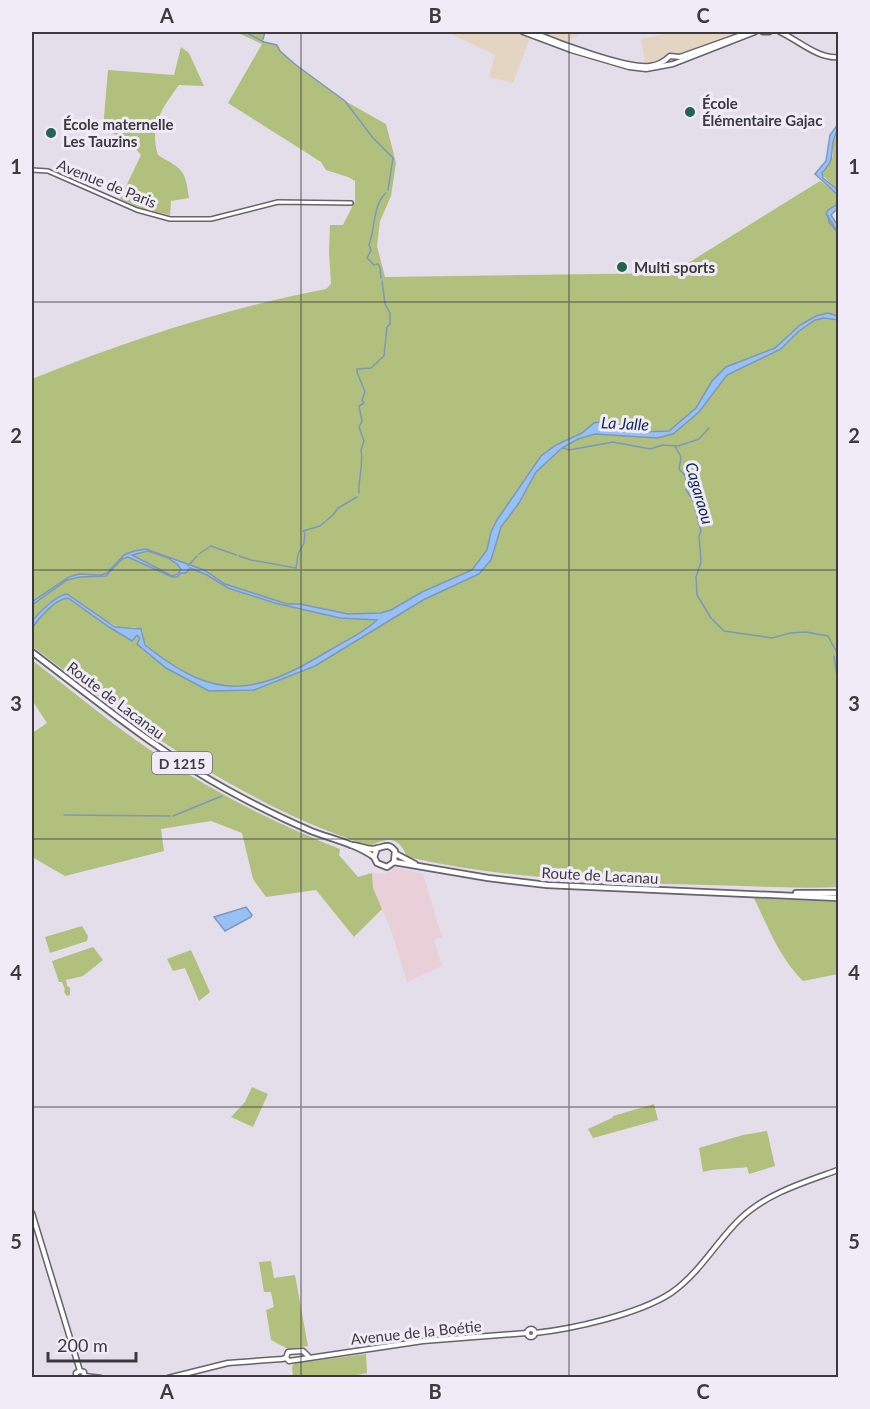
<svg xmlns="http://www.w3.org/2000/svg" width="870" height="1409" font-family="Lato,sans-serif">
<rect width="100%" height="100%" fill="#e3deea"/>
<g fill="#e4d5c2">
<polygon points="447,32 583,32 566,43 538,38 531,35 513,83 489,77 495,55"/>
<polygon points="664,32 750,32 687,57 655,67 646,68 641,39 664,34"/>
</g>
<polygon fill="#e8cfd8" points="394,867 423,874 442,937 434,940 442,966 407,982 391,930 373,888 372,873 383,874 391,871"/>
<g fill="#b1c07c" fill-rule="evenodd">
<path d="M 236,32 L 265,32 L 263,41 L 277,45 L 280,51 L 296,65 L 345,101 L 386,124 L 396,163 L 391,196 L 380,221 L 377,246 L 385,277 L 672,273 L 820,181 L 837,193 L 837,203 L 828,210 L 826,214 L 838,232 L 838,887 C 795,889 750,886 706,885 C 606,883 505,879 407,857 C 399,836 388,837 370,846 C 241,805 138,727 32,646 L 32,379 C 129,340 223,309 326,289 L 331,284 L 329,252 L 330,225 L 343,225 L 355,201 L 355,181 L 348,177 L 326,170 L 321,162 L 228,103 L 262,44 ZM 104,619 L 119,628 L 134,627 L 143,631 C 140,642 149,648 157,654 L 150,656 L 137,644 L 140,638 L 136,635 L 132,640 L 102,621 Z"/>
<path d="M 181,47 L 189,53 L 204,86 L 179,85 C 162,108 149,126 158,155 C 183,170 185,169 189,198 L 171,201 L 170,215 L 143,209 L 120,199 L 141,155 L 128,140 L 103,129 L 108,70 L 174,75 Z"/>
<polygon points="838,130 838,190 822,175 833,156 833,142"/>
<path d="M 32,660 C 80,697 128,738 180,769 C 231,801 284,827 340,849 L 339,855 L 358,877 L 372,873 L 373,888 L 382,909 L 354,937 L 316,890 L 266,897 L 253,879 L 242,833 L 211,821 L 161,829 L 164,851 L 65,876 L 32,857 L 32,733 L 47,723 L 32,700 Z"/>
<path d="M 754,898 L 838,902 L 838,974 L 803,981 C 780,959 768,927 754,898 Z"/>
<polygon points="82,926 88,936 87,941 50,953 45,937"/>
<polygon points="93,947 103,960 83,976 66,980 67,986 70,988 70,995 67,996 64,992 65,989 62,982 59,982 52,961"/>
<polygon points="191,950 210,992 199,1001 185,968 173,971 167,959"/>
<polygon points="252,1087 268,1094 253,1127 231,1117 245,1102"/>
<polygon points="654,1104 658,1120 593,1138 588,1129 612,1118 613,1116"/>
<path d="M 767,1131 L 775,1166 L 749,1174 L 747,1167 C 732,1169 717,1168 703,1172 L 699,1148 L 743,1135 Z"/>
<polygon points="271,1261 274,1278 295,1275 308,1346 288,1349 271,1340 266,1310 274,1307 271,1292 264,1292 259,1262"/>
<polygon points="366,1354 367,1373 348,1377 293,1377 292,1366 295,1363"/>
</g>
<g fill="#97c1f5" stroke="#7c98be" stroke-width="1.5" fill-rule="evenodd">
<path d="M 838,124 C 839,131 834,135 833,142 C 830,160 835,158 822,173 L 823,178 L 838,190 L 838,208 L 831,215 L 838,226 L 838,232 L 826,214 L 828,210 L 836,205 L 838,195 L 815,174 L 826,161 L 830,135 Z"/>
<path d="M 828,313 L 838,316 L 838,320 L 824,318 L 815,320 L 799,331 L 781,349 L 727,375 L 699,412 L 673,434 L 657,438 L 595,434 L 578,439 L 562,448 L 536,472 L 519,503 L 501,527 L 491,560 L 479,574 L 423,600 L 315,666 L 254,690 L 209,691 L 166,668 L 137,644 L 140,638 L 137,635 L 132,641 L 109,627 L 68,598 C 55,599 39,618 32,628 L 32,621 C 39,612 57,595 67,594 L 115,627 L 141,629 L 145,645 L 149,648 C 218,703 258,694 330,650 C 345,641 365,632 377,620 L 340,618 L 275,603 L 228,588 L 207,575 L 190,568 L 186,573 L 181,573 L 177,577 L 172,577 L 128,557 L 122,559 L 106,576 L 80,577 L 67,580 L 32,605 L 32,602 L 69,577 L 79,574 L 101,575 L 107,573 L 124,555 L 134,551 L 146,549 L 204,570 L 225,584 L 287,604 L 300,604 L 348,614 L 381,613 L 391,610 L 422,592 L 472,570 L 487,550 L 491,532 L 497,520 L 541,456 L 556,445 L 582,433 L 594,423 L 606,421 L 642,432 L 669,431 L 696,408 L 712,381 L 726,367 L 775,348 L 800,325 L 816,316 ZM 148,551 L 168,558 L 177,564 L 181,569 L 178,574 L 172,576 L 132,555 Z"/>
<polygon points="246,907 252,915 251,917 225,931 214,917"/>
</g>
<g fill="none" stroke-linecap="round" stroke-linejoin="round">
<g stroke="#7c98be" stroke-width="1.5">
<polyline points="245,32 264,42 277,45 280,51 296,65 345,101 373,138 393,158 388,190"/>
<polyline points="263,39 265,32"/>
<polyline points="828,215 829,222 838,233"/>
<path d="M 381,278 L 380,268 L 378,264 L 374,265 L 367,258 L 371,250 L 369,245 C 375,229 373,204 386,193"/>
<path d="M 675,446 L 681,457 L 679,469 C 686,476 689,481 686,490 L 693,500 L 701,531 L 699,536 L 701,562 L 696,577 L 697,595 L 711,618 L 724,631 L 772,638 L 790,633 L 806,632 L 828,636 L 836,651 L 838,651"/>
<polyline points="563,448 569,450 613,442 650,449 663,445 678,446 699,439 709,428"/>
<path d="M 359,493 C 358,480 364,462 361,450 L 364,441 L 359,427 L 362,421 L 359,406 L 364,403 L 362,400 L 365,392 L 357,372 L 357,369 L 371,368 L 384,356 L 387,327 L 390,324 L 390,313 L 385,304 L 382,281"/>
<polyline points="199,554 211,546 236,555"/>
<polyline points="239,556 251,560 296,568 298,554 304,543 305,533 303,531 320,526 333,515 338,508 357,497"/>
<polyline points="188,566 197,556"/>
<polyline points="834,656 838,682"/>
<polyline points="64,815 170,816"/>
<polyline points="173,816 222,796"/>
</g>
<g stroke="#67626d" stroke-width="6">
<polyline id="tertiary" points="32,170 48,171 137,210 170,219 211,219 278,202 351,203"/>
</g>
<g stroke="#67626d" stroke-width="7">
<g id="secondary">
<polyline points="523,32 571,50 629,67 646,69 673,64 755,32"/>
<path d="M 532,32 C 556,42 626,69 650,66 C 658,65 665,61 670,56 L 680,57 L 750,32"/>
<polyline points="763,32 769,32"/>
<path d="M 780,32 C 798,40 818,59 838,57"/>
<polyline points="32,1213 80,1371"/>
<circle cx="531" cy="1333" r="4"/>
<path d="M 535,1333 C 573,1329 639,1314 671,1293 C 699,1274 716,1242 740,1219 C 767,1193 805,1182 838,1170"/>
<polyline points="286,1358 289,1361 423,1341 527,1333"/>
<polyline points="85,1376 101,1378"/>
<polyline points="76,1378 76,1373 80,1371 84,1372 84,1378"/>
<polyline points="168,1378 228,1363 282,1359 286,1358 288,1352 303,1351 308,1356"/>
</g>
</g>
<g stroke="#67626d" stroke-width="8">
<g id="primary">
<path d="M 32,652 C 98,702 163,756 237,795 C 261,808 286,820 311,831 C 332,839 356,844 374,857"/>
<path d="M 351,845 C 358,845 365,849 372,849 C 383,849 387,841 395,851 L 394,862 L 387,867 L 377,863 L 374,857 L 377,848"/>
<polyline points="396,854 415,864"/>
<polyline points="394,862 488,878 547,885 838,898"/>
<polyline points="796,893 838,893"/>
</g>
</g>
<use href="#tertiary" stroke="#fff" stroke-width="3"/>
<use href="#secondary" stroke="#fff" stroke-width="4"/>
<use href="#primary" stroke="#fff" stroke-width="4.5"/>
</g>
<path fill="none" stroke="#3c3a3f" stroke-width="1.5" stroke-opacity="0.55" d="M 301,32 L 301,1378M 569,32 L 569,1378M 32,302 L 838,302M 32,570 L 838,570M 32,839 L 838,839M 32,1107 L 838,1107"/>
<g fill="#236351" stroke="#f1ebf8" stroke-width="2">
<circle cx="690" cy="112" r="6"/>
<circle cx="51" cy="133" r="6"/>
<circle cx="622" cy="267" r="6"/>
</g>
<g text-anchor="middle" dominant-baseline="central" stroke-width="6" stroke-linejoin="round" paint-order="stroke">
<rect fill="#f1ebf8" stroke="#726f76" stroke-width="1.5" x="152" y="752" width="60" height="22" rx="4.5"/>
<g font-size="14" font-weight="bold" fill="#3c3a3f">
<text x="182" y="763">D 1215</text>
</g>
<g font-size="15" font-weight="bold" fill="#3c3a3f" stroke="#f1ebf8" text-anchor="start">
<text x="702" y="103">École<tspan x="702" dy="17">Élémentaire Gajac</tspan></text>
<text x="63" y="124">École maternelle<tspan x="63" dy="17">Les Tauzins</tspan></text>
<text x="634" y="267">Multi sports</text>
</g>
<g font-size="15" fill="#3c3a3f" stroke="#f1ebf8">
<text transform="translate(107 183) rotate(22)">Avenue de Paris</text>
<text transform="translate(116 700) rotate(37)">Route de Lacanau</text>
<text transform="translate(600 875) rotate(3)">Route de Lacanau</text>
<text transform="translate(416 1332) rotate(-6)">Avenue de la Boétie</text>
</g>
<g font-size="16" font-style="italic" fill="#072b54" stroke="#f1ebf8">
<text transform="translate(625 423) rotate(3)">La Jalle</text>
<text transform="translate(700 493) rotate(74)">Cagaraou</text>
</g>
</g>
<rect width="870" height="1409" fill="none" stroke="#f1ebf8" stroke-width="66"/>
<path d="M48 1352v9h88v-9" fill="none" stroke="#3c3a3f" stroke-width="3"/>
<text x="57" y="1352" font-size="18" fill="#3c3a3f" stroke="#f1ebf8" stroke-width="4.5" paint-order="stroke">200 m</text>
<rect x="33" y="33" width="804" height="1343" fill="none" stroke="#3c3a3f" stroke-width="2"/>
<g font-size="20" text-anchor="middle" font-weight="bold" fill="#3c3a3f">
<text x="167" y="23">A</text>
<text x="435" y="23">B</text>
<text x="703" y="23">C</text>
<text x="16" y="174">1</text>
<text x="854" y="174">1</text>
<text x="16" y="443">2</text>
<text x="854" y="443">2</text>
<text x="16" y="711">3</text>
<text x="854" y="711">3</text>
<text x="16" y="980">4</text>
<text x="854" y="980">4</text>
<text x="16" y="1249">5</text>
<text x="854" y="1249">5</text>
<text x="167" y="1399">A</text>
<text x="435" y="1399">B</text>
<text x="703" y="1399">C</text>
</g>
</svg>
